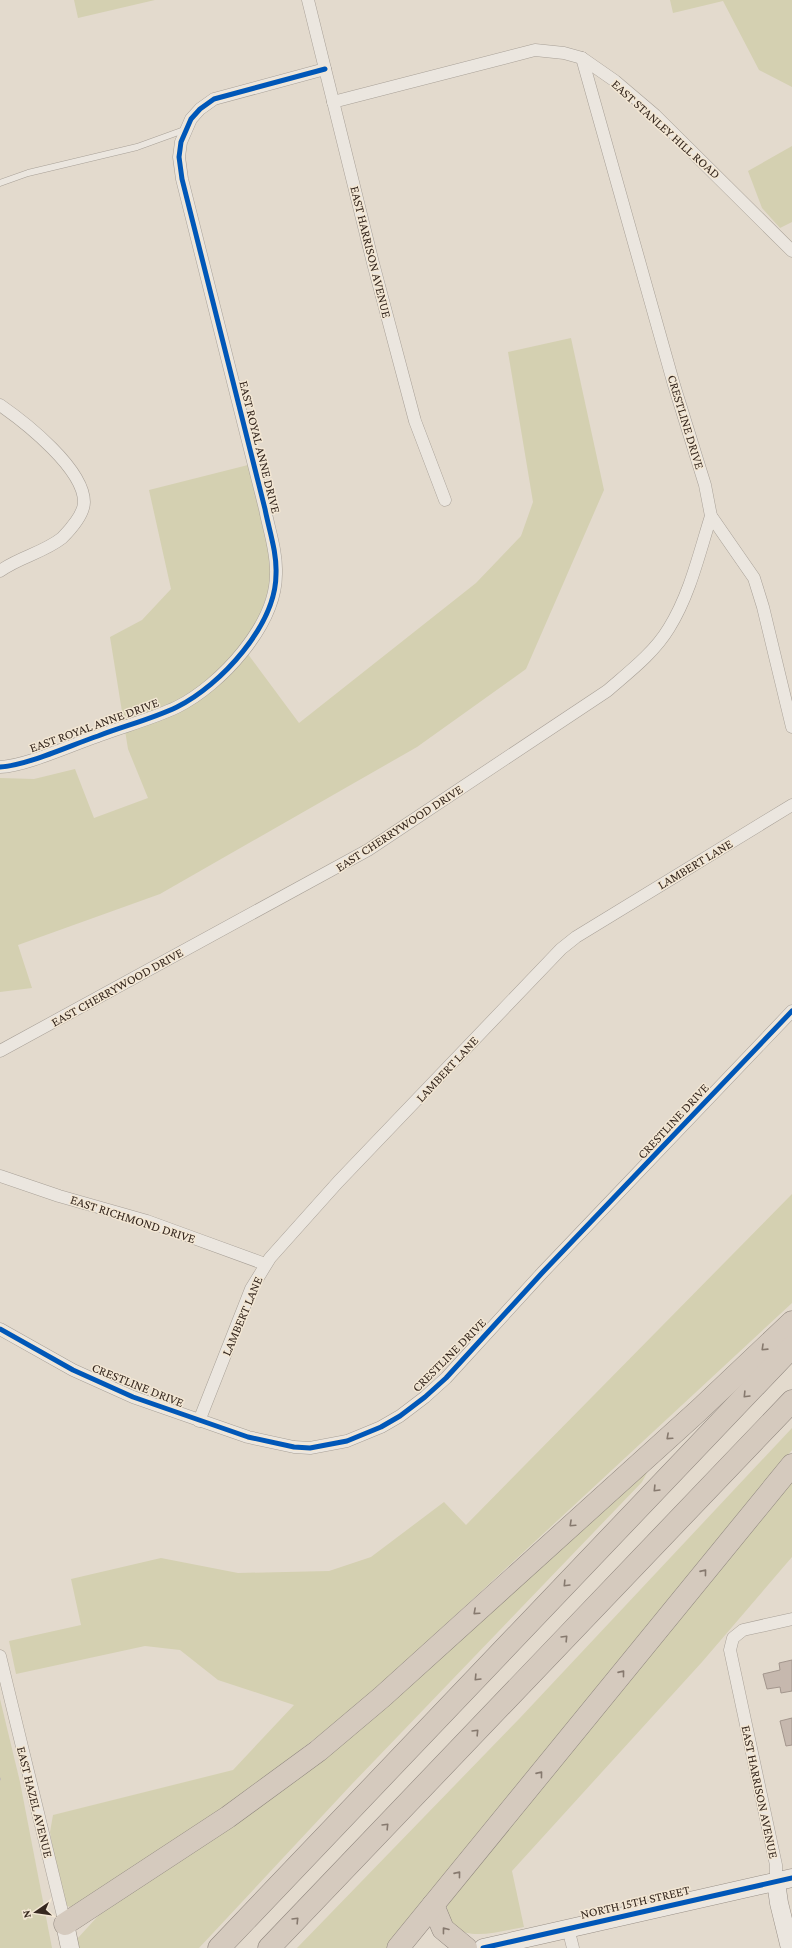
<svg xmlns="http://www.w3.org/2000/svg" width="792" height="1948" font-family="'Crimson Pro',serif">
<rect width="100%" height="100%" fill="#e3dacd"/>
<g fill="#d4d0b1">
<polygon points="74,0 155,0 78,18"/>
<polygon points="670,0 792,0 792,87 759,70 723,1 673,13"/>
<polygon points="792,146 792,222 780,228 762,208 748,171"/>
<polygon points="571,338 604,490 526,669 417,747 160,894 18,945 32,988 0,992 0,778 34,779 75,769 94,818 148,798 128,749 110,637 142,620 171,589 149,490 248,465 272,557 271,582 256,628 242,646 299,723 476,583 521,536 533,502 508,352"/>
<polygon points="792,1194 792,1303 363,1701 245,1793 77,1909 67,1906 61,1897 50,1832 53,1815 233,1770 294,1705 218,1680 180,1650 145,1646 16,1674 9,1641 81,1625 71,1579 161,1558 238,1573 329,1571 371,1557 444,1502 466,1525"/>
<polygon points="792,1428 792,1450 724,1533 622,1661 477,1834 389,1948 297,1948 519,1719"/>
<polygon points="650,1467 642,1482 352,1784 199,1948 77,1948 77,1939 98,1916 321,1761"/>
<path d="M 792,1477 L 792,1557 L 702,1662 L 512,1871 L 524,1927 C 496,1932 447,1948 447,1905 Z"/>
<polygon points="0,1699 20,1782 52,1948 0,1948"/>
</g>
<g fill="#c6b8ae" stroke="#a3968d">
<polygon points="792,1660 792,1691 781,1693 780,1687 767,1689 763,1674 780,1670 779,1663"/>
<polygon points="792,1718 792,1745 786,1746 780,1721"/>
</g>
<g fill="none" stroke-linecap="round" stroke-linejoin="round">
<g stroke="#a8a097" stroke-width="7">
<polyline id="lane" points="0,183 28,173 137,147 184,130"/>
</g>
<g stroke="#a8a097" stroke-width="13">
<g id="street">
<polyline points="308,0 373,263 415,421 445,500"/>
<polyline points="582,58 674,385 705,485 711,516 754,578 763,607 792,727"/>
<polyline points="333,102 535,50 564,53 582,58 615,81 655,115 792,251"/>
<path d="M 0,405 C 26,423 84,469 84,502 C 84,514 70,530 62,538 C 43,553 19,557 0,571"/>
<path d="M 0,767 C 26,766 71,745 98,736 C 124,726 152,719 177,707 C 221,685 276,625 276,574 C 277,552 269,530 265,509 L 182,179 L 179,157 L 181,142 L 191,119 L 200,109 L 214,99 L 325,69"/>
<path d="M 0,1051 L 368,850 L 607,691 C 629,672 654,653 669,628 C 690,594 699,554 711,516"/>
<polyline points="0,1176 59,1196 147,1221 265,1264"/>
<polyline points="0,1329 73,1370 133,1397 248,1437 294,1447 310,1448 347,1441 381,1427 400,1416 425,1397 446,1378 542,1273 792,1011"/>
<polyline points="199,1421 251,1289 270,1258 338,1182 561,949 576,937 792,805"/>
<polyline points="0,1656 65,1924"/>
<polyline points="776,1882 776,1865 730,1650 733,1638 743,1630 792,1619"/>
<polyline points="568,1928 573,1948"/>
</g>
</g>
<g stroke="#988f86" stroke-width="19">
<g id="secondary">
<polyline points="776,1882 779,1903 790,1948"/>
<polyline points="65,1924 70,1948"/>
<polyline points="483,1948 792,1878"/>
</g>
</g>
<g stroke="#8e857d" stroke-width="23">
<g id="highway">
<polyline points="433,1905 443,1929 466,1948"/>
<polyline points="65,1924 228,1817 318,1751 382,1697 698,1411 792,1322"/>
<polyline points="219,1948 792,1347"/>
<polyline points="269,1948 792,1401"/>
<polyline points="398,1948 792,1465"/>
</g>
</g>
<polyline stroke="#c4bdb6" stroke-width="2.5" stroke-dasharray="3 2" stroke-linecap="butt" points="0,1779 1,1779"/>
<use href="#lane" stroke="#ebe6df" stroke-width="6"/>
<use href="#street" stroke="#ebe6df" stroke-width="12"/>
<use href="#secondary" stroke="#ebe6df" stroke-width="18"/>
<use href="#highway" stroke="#d5cabe" stroke-width="22"/>
<g stroke="#f3e7d4" stroke-width="8">
<g id="cycleway">
<path d="M 0,767 C 26,766 71,745 98,736 C 124,726 152,719 177,707 C 221,685 276,625 276,574 C 277,552 269,530 265,509 L 182,179 L 179,157 L 181,142 L 191,119 L 200,109 L 214,99 L 325,69"/>
<polyline points="0,1329 73,1370 133,1397 248,1437 294,1447 310,1448 347,1441 381,1427 400,1416 425,1397 446,1378 542,1273 792,1011"/>
<polyline points="483,1948 792,1878"/>
</g>
</g>
<use href="#cycleway" stroke="#0057b8" stroke-width="5"/>
</g>
<defs><path id="oneway-chevron" d="M-2-3.5L2.5 0L-2 3.5" fill="none" stroke-width="1.6" stroke-linecap="round" stroke-linejoin="round"/></defs>
<g stroke="#86796e">
<use href="#oneway-chevron" transform="translate(764 1348) rotate(136)"/>
<use href="#oneway-chevron" transform="translate(746 1395) rotate(134)"/>
<use href="#oneway-chevron" transform="translate(669 1437) rotate(138)"/>
<use href="#oneway-chevron" transform="translate(656 1489) rotate(134)"/>
<use href="#oneway-chevron" transform="translate(572 1524) rotate(137)"/>
<use href="#oneway-chevron" transform="translate(704 1572) rotate(-51)"/>
<use href="#oneway-chevron" transform="translate(566 1584) rotate(134)"/>
<use href="#oneway-chevron" transform="translate(476 1612) rotate(138)"/>
<use href="#oneway-chevron" transform="translate(565 1638) rotate(-46)"/>
<use href="#oneway-chevron" transform="translate(622 1673) rotate(-51)"/>
<use href="#oneway-chevron" transform="translate(477 1678) rotate(134)"/>
<use href="#oneway-chevron" transform="translate(476 1732) rotate(-46)"/>
<use href="#oneway-chevron" transform="translate(540 1774) rotate(-51)"/>
<use href="#oneway-chevron" transform="translate(386 1826) rotate(-46)"/>
<use href="#oneway-chevron" transform="translate(458 1874) rotate(-51)"/>
<use href="#oneway-chevron" transform="translate(296 1920) rotate(-46)"/>
<use href="#oneway-chevron" transform="translate(445 1930) rotate(-128)"/>
</g>
<g text-anchor="middle" dominant-baseline="central" stroke-width="3" stroke-linejoin="round" paint-order="stroke">
<g font-size="13" fill="#36281f" stroke="#f3e7d4">
<text transform="translate(666 129) rotate(42)">EAST STANLEY HILL ROAD</text>
<text transform="translate(371 252) rotate(76)">EAST HARRISON AVENUE</text>
<text transform="translate(686 422) rotate(73)">CRESTLINE DRIVE</text>
<text transform="translate(260 447) rotate(76)">EAST ROYAL ANNE DRIVE</text>
<text transform="translate(94 725) rotate(-20)">EAST ROYAL ANNE DRIVE</text>
<text transform="translate(399 828) rotate(-33)">EAST CHERRYWOOD DRIVE</text>
<text transform="translate(695 864) rotate(-31)">LAMBERT LANE</text>
<text transform="translate(117 987) rotate(-29)">EAST CHERRYWOOD DRIVE</text>
<text transform="translate(447 1069) rotate(-47)">LAMBERT LANE</text>
<text transform="translate(673 1121) rotate(-47)">CRESTLINE DRIVE</text>
<text transform="translate(133 1219) rotate(18)">EAST RICHMOND DRIVE</text>
<text transform="translate(242 1316) rotate(-67)">LAMBERT LANE</text>
<text transform="translate(449 1355) rotate(-45)">CRESTLINE DRIVE</text>
<text transform="translate(138 1385) rotate(22)">CRESTLINE DRIVE</text>
<text transform="translate(760 1792) rotate(78)">EAST HARRISON AVENUE</text>
<text transform="translate(35 1802) rotate(76)">EAST HAZEL AVENUE</text>
<text transform="translate(635 1902) rotate(-13)">NORTH 15TH STREET</text>
</g>
</g>
<g transform="translate(36 1912) rotate(257)" stroke="#f3e7d4" stroke-width="3" paint-order="stroke">
<path d="M0-3L7 15L0 10L-7 15Z" fill="#36281f"/>
<text y="-6" font-size="11" font-weight="bold" text-anchor="middle" fill="#36281f">N</text>
</g>
</svg>
